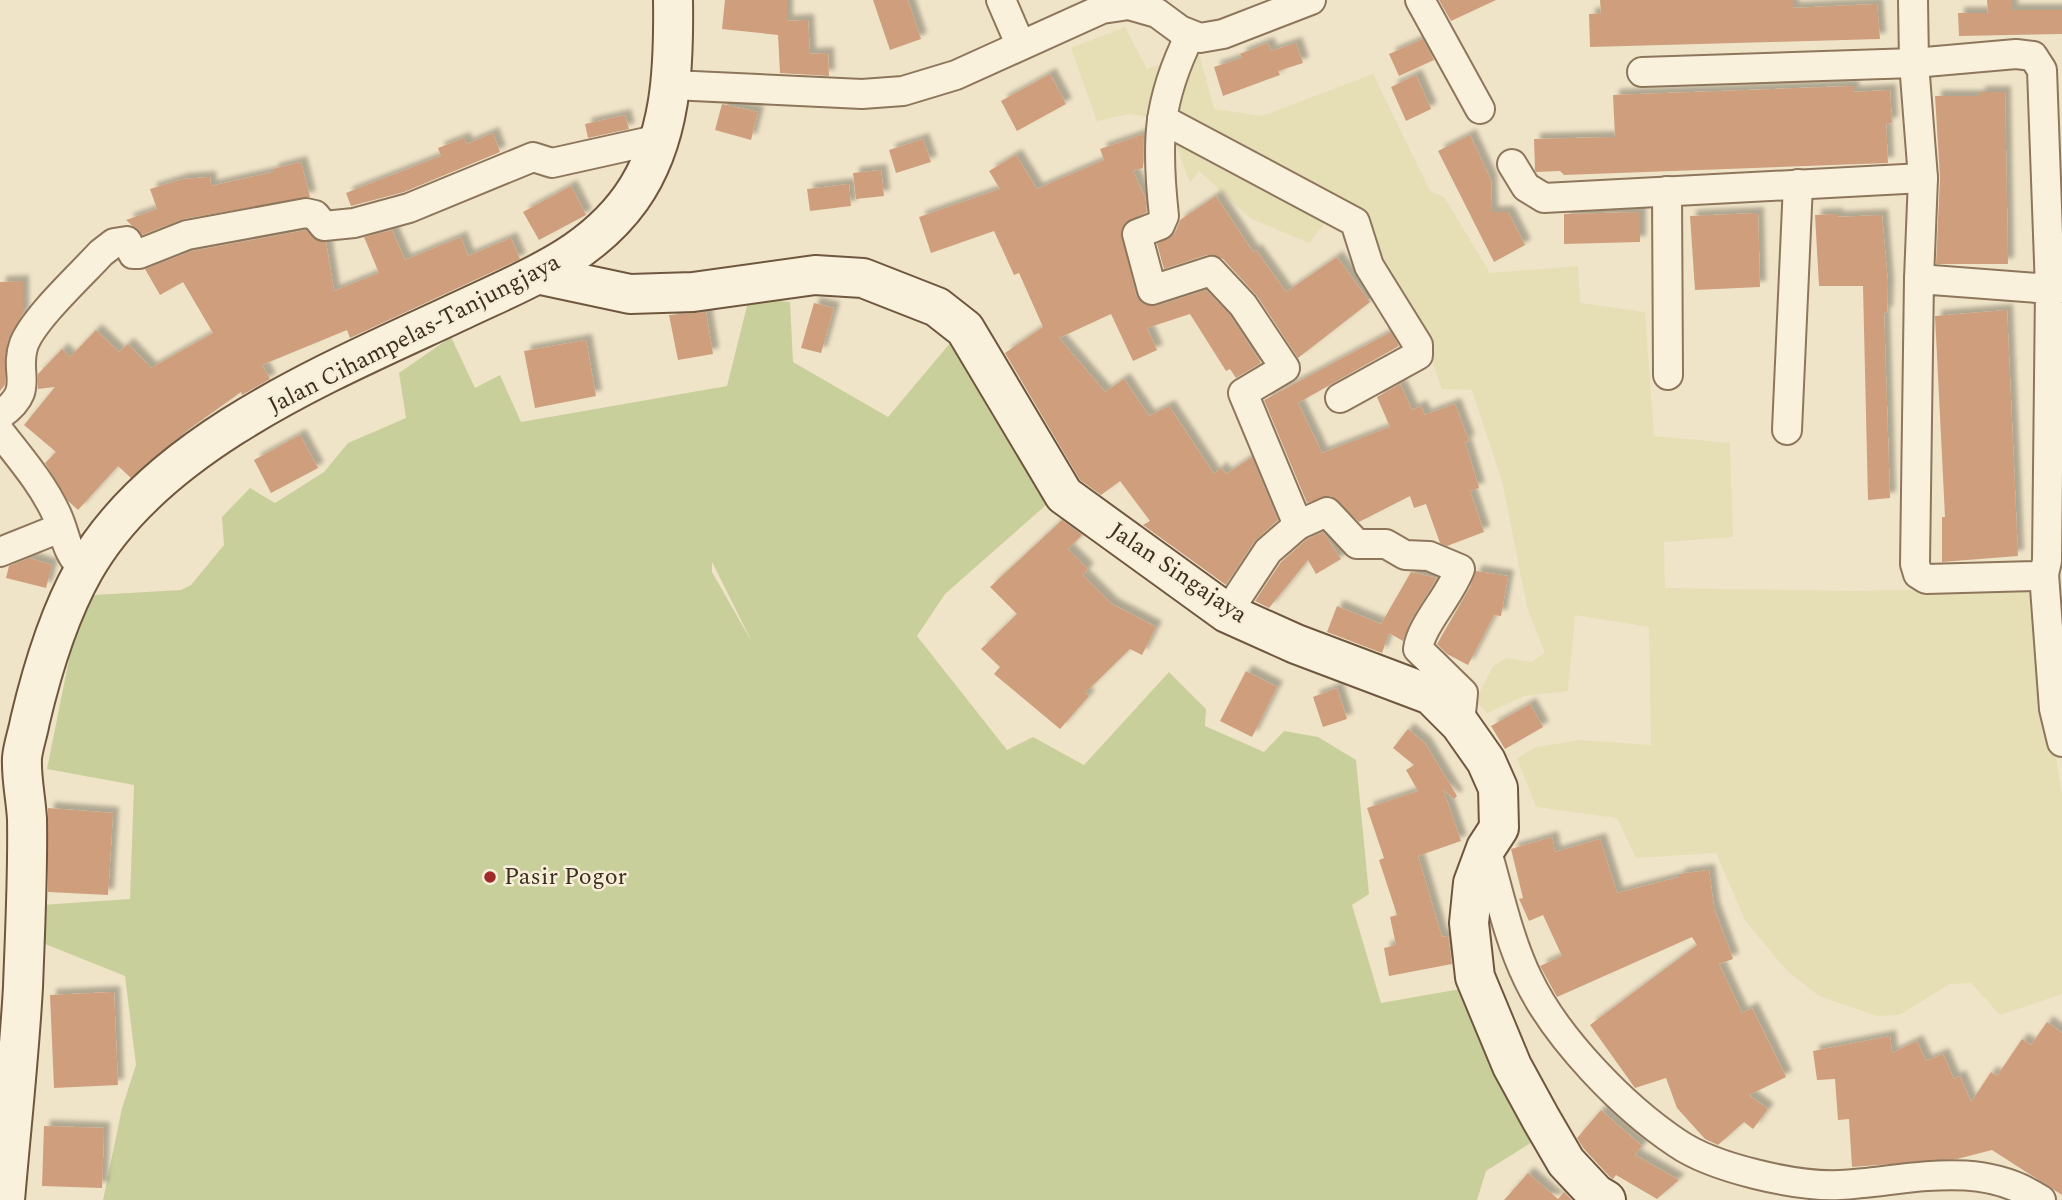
<svg xmlns="http://www.w3.org/2000/svg" width="2062" height="1200" font-family="Spectral,serif">
<defs>
<filter id="shadow"><feDropShadow dx="6" dy="-6" stdDeviation="2" flood-color="#0004"/></filter>
</defs>
<rect width="100%" height="100%" fill="#f0e4c8"/>
<polygon fill="#e6deb5" points="1125,27 1147,69 1199,53 1214,109 1262,116 1373,74 1430,191 1444,197 1490,273 1578,266 1580,303 1645,312 1654,436 1730,443 1733,537 1664,542 1665,588 1852,591 2029,587 2062,795 2062,994 2000,1015 1971,983 1950,984 1899,1015 1877,1016 1819,996 1786,970 1745,920 1716,853 1636,858 1617,818 1536,807 1517,758 1536,747 1580,740 1651,745 1649,627 1575,615 1568,691 1524,696 1487,713 1475,701 1493,666 1507,658 1531,662 1545,653 1527,607 1502,481 1472,390 1442,389 1421,330 1378,260 1375,237 1326,222 1309,243 1250,218 1199,171 1190,183 1175,143 1152,117 1129,114 1097,121 1071,48"/>
<path fill="#c9cf9b" fill-rule="evenodd" d="M 749,298 L 790,302 L 793,362 L 888,417 L 956,336 L 1054,498 L 945,594 L 917,636 L 1007,750 L 1033,737 L 1084,765 L 1169,672 L 1206,709 L 1205,726 L 1264,752 L 1284,731 L 1318,737 L 1356,760 L 1369,894 L 1352,905 L 1381,1003 L 1466,988 L 1537,1139 L 1486,1171 L 1477,1200 L 103,1200 L 122,1108 L 136,1065 L 125,976 L 45,944 L 41,905 L 130,899 L 134,785 L 47,769 L 75,629 L 94,595 L 181,590 L 191,585 L 224,545 L 222,517 L 250,488 L 275,503 L 324,472 L 348,443 L 406,418 L 399,373 L 451,337 L 475,388 L 500,375 L 521,422 L 727,386 ZM 712,562 L 753,644 L 712,572 Z"/>
<g fill="#cf9f7d" filter="url(#shadow)">
<polygon points="725,0 787,0 787,21 808,20 810,54 828,53 829,76 780,73 778,35 722,29"/>
<polygon points="873,0 908,0 921,39 890,50"/>
<polygon points="1439,0 1496,0 1451,21"/>
<polygon points="1600,0 1793,0 1793,8 1877,4 1880,39 1590,47 1589,14 1601,13"/>
<polygon points="1987,0 2012,0 2012,10 2062,10 2062,34 1959,36 1958,13 1988,13"/>
<polygon points="1423,39 1434,60 1399,76 1389,54"/>
<polygon points="1268,43 1271,51 1296,43 1303,63 1278,71 1280,75 1223,96 1214,67 1242,58 1240,54"/>
<polygon points="1050,74 1066,104 1017,131 1001,101"/>
<polygon points="1416,75 1431,109 1406,121 1391,87"/>
<polygon points="1853,86 1853,92 1890,90 1892,123 1886,124 1888,163 1564,175 1560,171 1536,172 1535,170 1534,139 1615,137 1613,95"/>
<polygon points="1979,92 2005,92 2008,264 1936,264 1940,178 1935,96 1979,96"/>
<polygon points="722,104 758,112 751,140 715,130"/>
<polygon points="625,115 629,129 588,138 585,124"/>
<polygon points="493,133 500,152 404,192 351,206 346,193 441,156 438,148 464,138 467,144"/>
<polygon points="1144,134 1143,168 1133,171 1145,197 1147,212 1125,223 1121,231 1136,295 1141,302 1156,306 1206,290 1230,315 1261,363 1236,378 1230,369 1226,371 1190,314 1147,328 1157,350 1133,361 1111,314 1059,338 1105,392 1124,379 1149,416 1169,406 1214,474 1221,468 1226,474 1252,457 1278,520 1254,542 1226,585 1143,525 1150,521 1120,481 1101,495 1080,480 1005,353 1043,327 1019,273 1014,275 994,231 931,253 919,217 1000,189 989,171 1016,155 1037,189 1104,160 1100,149"/>
<polygon points="1470,135 1491,180 1492,212 1508,212 1525,245 1494,262 1438,151"/>
<polygon points="923,139 931,162 896,173 889,150"/>
<polygon points="301,162 310,197 184,219 142,235 126,220 157,209 150,189 183,179 210,177 211,186 273,172 273,169"/>
<polygon points="881,170 884,196 856,199 853,173"/>
<polygon points="849,184 851,206 810,211 807,189"/>
<polygon points="571,186 586,215 539,240 523,212"/>
<polygon points="1216,196 1253,252 1256,250 1286,292 1337,257 1370,302 1298,358 1257,296 1223,259 1207,255 1164,269 1157,244 1175,233 1180,220"/>
<polygon points="1640,212 1640,242 1564,244 1564,214"/>
<polygon points="1758,213 1760,287 1695,290 1690,216"/>
<polygon points="1837,214 1837,217 1882,215 1888,284 1887,312 1884,313 1890,498 1868,500 1863,286 1819,286 1815,215"/>
<polygon points="306,230 317,241 326,242 334,291 379,273 364,237 392,230 405,260 461,237 468,256 511,238 520,259 350,338 347,330 262,365 270,379 242,395 241,392 188,430 131,478 118,466 78,510 68,501 45,463 56,452 24,425 55,387 38,389 38,374 62,349 70,357 96,330 119,352 128,344 151,368 213,333 183,282 160,295 145,269 192,251"/>
<polygon points="23,281 23,313 8,340 5,385 0,391 0,282"/>
<polygon points="814,303 834,308 821,353 801,348"/>
<polygon points="2007,310 2018,556 1942,562 1942,517 1945,517 1935,316"/>
<polygon points="706,312 713,354 678,360 669,315"/>
<polygon points="1391,332 1399,346 1298,403 1322,453 1390,427 1377,397 1400,384 1412,410 1421,406 1425,415 1455,404 1469,441 1465,442 1479,488 1470,491 1484,532 1447,546 1440,543 1426,504 1414,508 1410,496 1359,522 1331,496 1307,503 1264,400"/>
<polygon points="586,340 596,396 535,408 524,351"/>
<polygon points="300,435 318,468 271,493 254,460"/>
<polygon points="1062,520 1082,535 1068,549 1088,569 1083,575 1112,604 1156,627 1142,655 1130,649 1085,693 1089,696 1060,729 994,674 1000,667 981,649 1017,614 990,587"/>
<polygon points="1323,532 1341,559 1316,574 1308,560 1269,608 1255,601 1281,562 1307,539"/>
<polygon points="29,558 52,565 46,588 6,578 9,566"/>
<polygon points="1476,571 1508,576 1501,616 1494,615 1468,665 1447,654 1437,644 1470,587"/>
<polygon points="1411,572 1437,578 1410,622 1403,641 1389,633 1382,653 1327,632 1337,606 1381,624"/>
<polygon points="1246,671 1277,687 1252,737 1220,721"/>
<polygon points="1337,688 1347,719 1323,727 1313,697"/>
<polygon points="1530,704 1543,727 1505,749 1491,726"/>
<polygon points="1408,729 1425,743 1457,796 1454,799 1443,789 1461,841 1418,856 1442,937 1448,936 1452,964 1389,976 1384,948 1396,945 1390,917 1397,915 1379,860 1384,858 1367,808 1418,791 1406,770 1414,765 1393,748"/>
<polygon points="48,808 113,813 108,895 48,892"/>
<polygon points="1552,837 1555,852 1600,839 1617,893 1679,877 1679,874 1709,870 1714,908 1733,959 1719,964 1742,1013 1752,1008 1786,1077 1749,1095 1768,1109 1753,1129 1744,1122 1718,1145 1705,1139 1677,1108 1666,1078 1635,1088 1590,1025 1697,945 1692,937 1557,997 1540,966 1562,956 1543,915 1529,921 1519,899 1523,898 1511,849"/>
<polygon points="114,992 118,1085 54,1088 50,995"/>
<polygon points="2047,1022 2062,1033 2062,1195 1992,1150 1957,1159 1852,1167 1849,1119 1838,1120 1835,1079 1817,1080 1813,1051 1890,1036 1892,1053 1917,1041 1926,1061 1943,1054 1954,1079 1960,1076 1971,1102 1991,1072 1997,1076 2022,1039 2031,1045"/>
<polygon points="1601,1110 1642,1146 1635,1155 1679,1180 1657,1199 1616,1175 1613,1179 1610,1177 1584,1149 1577,1138"/>
<polygon points="44,1126 104,1128 102,1188 42,1186"/>
<polygon points="1528,1173 1558,1199 1564,1192 1572,1200 1504,1200"/>
</g>
<g fill="none" stroke-linecap="round" stroke-linejoin="round">
<g stroke="#8d765c" stroke-width="32">
<g id="street">
<polyline points="1001,0 1020,44"/>
<polyline points="1420,0 1480,109"/>
<polyline points="1913,0 1914,63 1923,178 1919,279"/>
<path d="M 1190,35 C 1157,102 1156,143 1164,216 L 1160,225 L 1137,234 L 1152,290 L 1211,271 L 1243,305 L 1285,368 L 1243,393 L 1298,525 L 1327,512 L 1357,544 L 1386,544 L 1405,555 L 1429,556 L 1460,569 C 1450,596 1421,625 1418,649 L 1463,693 L 1460,724"/>
<polyline points="1642,72 1914,63 2016,54 2033,56 2042,70 2050,289 2047,561 2044,574 2035,576 1926,579 1918,574 1915,564 1919,279 2050,289 2062,288"/>
<polyline points="672,85 862,94 903,91 956,75 1102,9 1129,5 1157,13 1180,30 1200,38 1223,34 1311,0"/>
<polyline points="1162,119 1355,222 1369,266 1418,345 1418,355 1340,398"/>
<polyline points="1512,164 1526,187 1544,198 1923,178"/>
<polyline points="1667,191 1668,375"/>
<path d="M 0,415 C 37,389 13,375 24,344 C 34,318 81,275 101,253 L 114,243 L 127,241 L 133,254 L 139,254 L 187,235 L 306,213 L 315,215 L 324,226 L 354,223 L 409,208 L 533,157 L 552,163 L 660,139"/>
<polyline points="1787,430 1798,184"/>
<path d="M 0,432 C 20,458 42,483 56,513 C 67,536 64,550 84,570"/>
<polyline points="0,552 60,528"/>
<polyline points="2044,574 2054,709 2062,742"/>
<polyline points="1227,613 1268,551 1298,525"/>
<path d="M 1486,848 C 1499,892 1508,938 1528,979 C 1556,1038 1623,1107 1677,1143 C 1713,1168 1796,1187 1840,1185 C 1909,1181 1978,1158 2041,1200"/>
</g>
</g>
<g stroke="#6f573f" stroke-width="42">
<g id="secondary">
<polyline points="541,275 630,294 693,292 815,275 863,278 937,307 965,329 1064,495 1227,613 1296,644 1431,695 1460,724 1486,761 1498,788 1499,828 1486,848 1473,883 1469,923 1475,977 1512,1066 1541,1119 1566,1162 1596,1194 1606,1200"/>
<path d="M 5,1200 C 11,1129 19,1058 23,987 C 25,931 28,875 27,819 C 26,799 21,778 22,758 C 23,746 28,733 30,721 C 42,670 58,616 84,570 C 157,441 334,370 462,310 C 525,280 589,257 631,198 C 672,140 674,68 673,0"/>
</g>
</g>
<use href="#street" stroke="#faf1dc" stroke-width="28"/>
<use href="#secondary" stroke="#faf1dc" stroke-width="38"/>
</g>
<circle fill="#9e2a2b" stroke="#f7eed8" stroke-width="2.5" cx="490" cy="877" r="7"/>
<g text-anchor="middle" dominant-baseline="central" stroke-width="5" stroke-linejoin="round" paint-order="stroke">
<g font-size="24" fill="#3d2e20" stroke="#f7eed8">
<text transform="translate(414 334) rotate(-27)">Jalan Cihampelas-Tanjungjaya</text>
<text transform="translate(1178 573) rotate(34)">Jalan Singajaya</text>
</g>
<g font-size="24" fill="#3d2e20" stroke="#f7eed8" text-anchor="start">
<text x="504" y="877">Pasir Pogor</text>
</g>
</g>
</svg>
